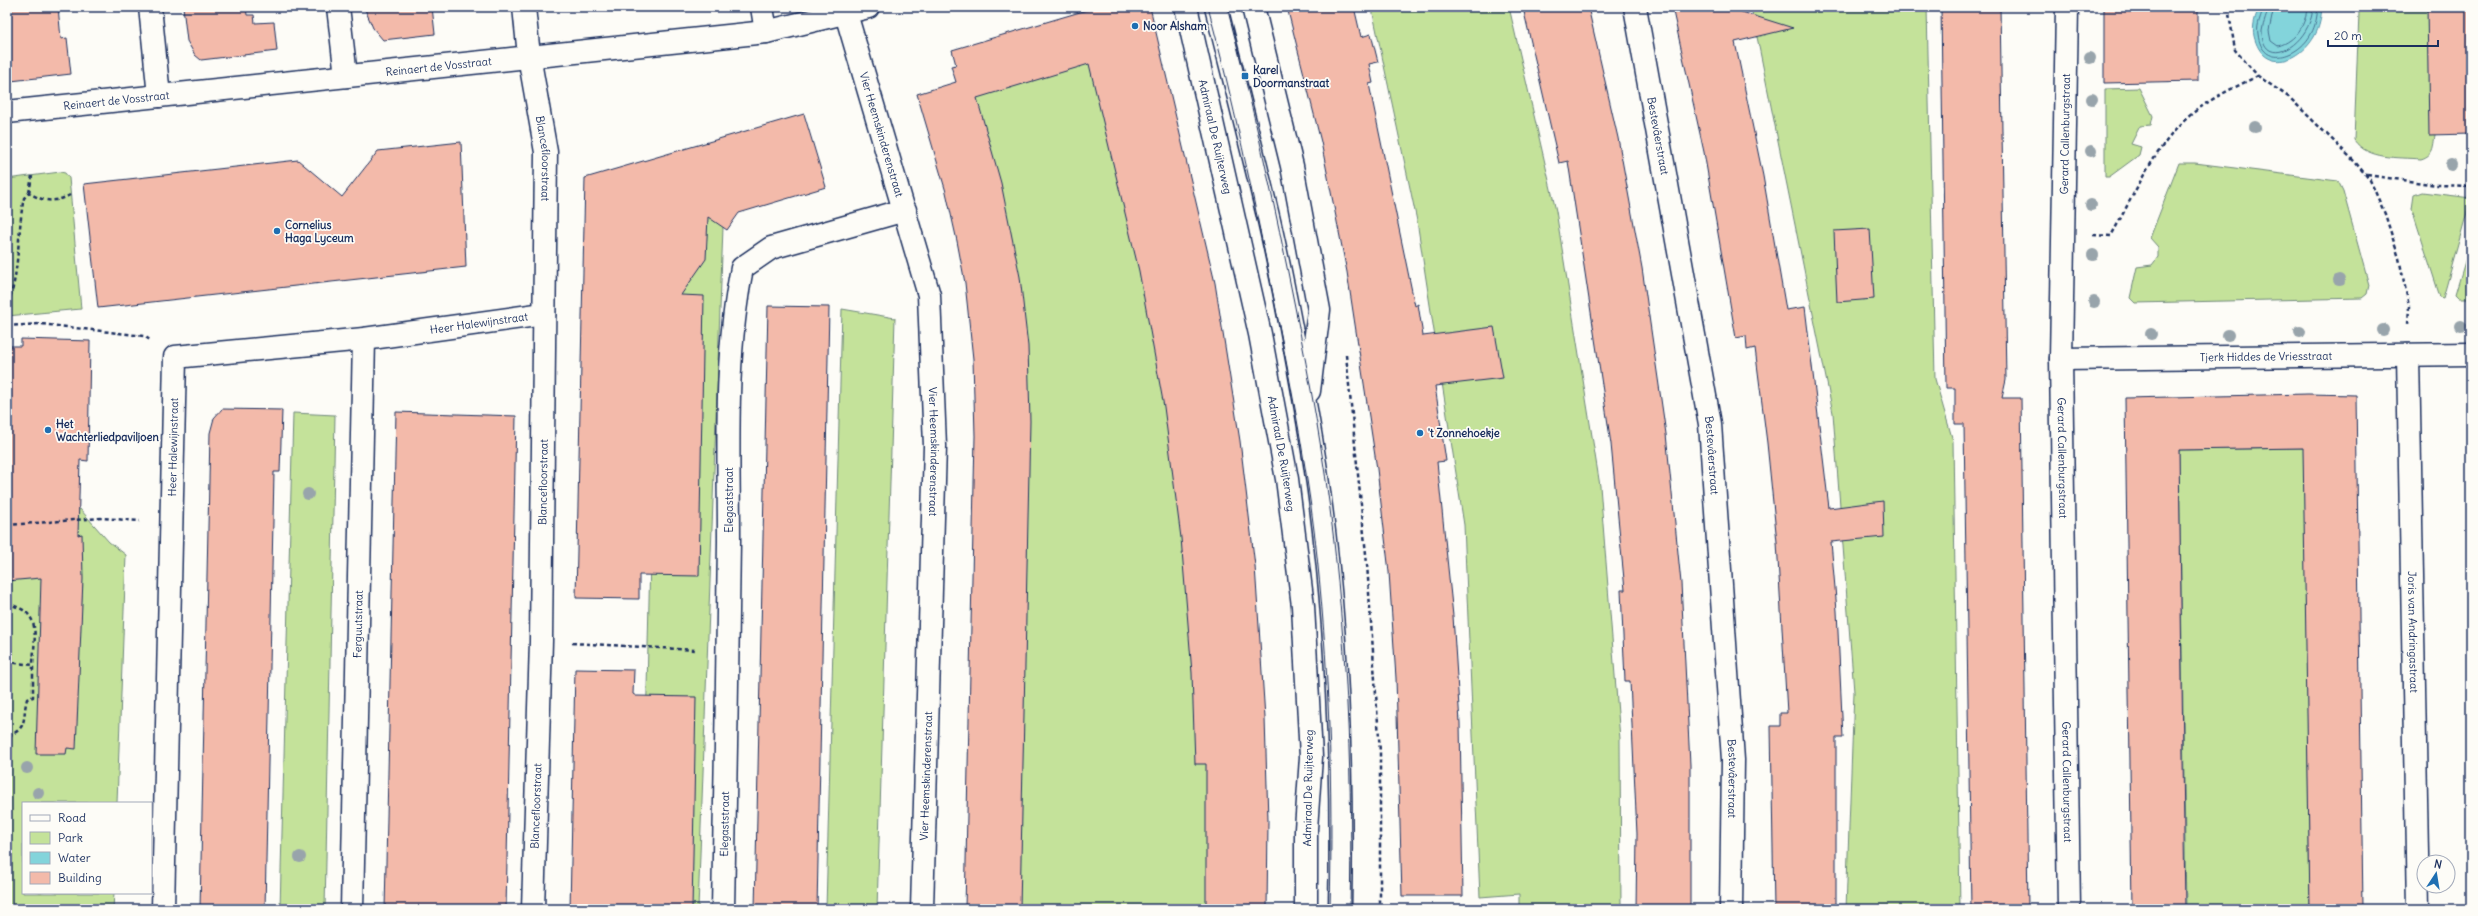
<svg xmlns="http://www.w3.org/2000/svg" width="2478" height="916" font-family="Delius,sans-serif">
<rect width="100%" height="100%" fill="#fdfcf7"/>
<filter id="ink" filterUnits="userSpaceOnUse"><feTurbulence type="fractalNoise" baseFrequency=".025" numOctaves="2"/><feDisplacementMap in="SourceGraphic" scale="8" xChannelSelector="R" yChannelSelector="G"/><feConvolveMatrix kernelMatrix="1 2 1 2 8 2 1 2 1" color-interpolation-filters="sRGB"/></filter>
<g filter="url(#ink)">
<g fill="#c4e29a" stroke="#70887c">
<polygon points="1380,7 1509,7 1556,211 1600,486 1620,739 1621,909 1519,909 1519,894 1480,897 1464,525 1417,221 1372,9"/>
<polygon points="1751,7 1927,7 1935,379 1953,441 1960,909 1846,909 1854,692 1833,413"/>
<path d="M 2357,7 L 2427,7 L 2435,135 C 2433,147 2434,155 2421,159 C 2398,157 2368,160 2354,140 L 2359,13 Z"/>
<polygon points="1103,41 1182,306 1224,909 992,909 999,289 959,87"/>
<polygon points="2139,88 2153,116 2151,125 2140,126 2131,144 2141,147 2139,155 2109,177 2105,177 2105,89"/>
<polygon points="2179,163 2195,163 2338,181 2343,191 2369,285 2367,294 2362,298 2135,303 2130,298 2137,267 2152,265 2158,257 2158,247 2150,238"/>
<polygon points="60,172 65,173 69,178 81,309 7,316 7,179"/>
<polygon points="2422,192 2471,198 2443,298 2440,297 2412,209 2414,195"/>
<polygon points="724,200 698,909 642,909 658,205"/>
<polygon points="2471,241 2471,299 2459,299 2455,295"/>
<polygon points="842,309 895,318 877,909 826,909"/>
<polygon points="293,413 335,415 325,909 280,909"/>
<polygon points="2304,448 2310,909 2186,909 2179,450"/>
<polygon points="80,509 109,542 126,555 117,803 23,803 23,893 114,893 113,909 7,909 7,514"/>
</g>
<path fill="#83d4db" stroke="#5992a9" d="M 2260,7 L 2322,7 C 2321,17 2320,27 2314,37 C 2299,63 2263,74 2254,36 C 2252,27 2255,15 2260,7 Z"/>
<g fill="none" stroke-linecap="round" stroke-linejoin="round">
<g stroke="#457190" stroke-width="1">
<path d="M 2263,7 C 2262,16 2256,24 2258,34 C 2262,70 2299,57 2311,34 C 2316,25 2317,16 2318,7"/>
<path d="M 2268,7 C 2268,15 2263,22 2262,31 C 2262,72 2311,46 2313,7"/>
<path d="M 2274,7 L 2269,31 L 2271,41 L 2278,46 C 2296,41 2306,25 2307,7"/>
</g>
</g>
<g fill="#f3baaa" stroke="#1b2f5e">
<polygon points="7,7 58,7 61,39 67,38 71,74 11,81 7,49"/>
<polygon points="183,7 246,7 247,15 254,15 255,23 274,22 277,51 201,60 195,55 187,41"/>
<polygon points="364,7 432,7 435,34 383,40 373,28"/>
<polygon points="1097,7 1150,7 1215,283 1240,441 1255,566 1265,718 1268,821 1267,909 1206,909 1206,764 1195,764 1192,673 1181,538 1164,407 1139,271 1089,64 977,98 1001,183 1020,277 1028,346 1030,421 1020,909 965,909 975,436 973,359 965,283 957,241 946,192 917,94 956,82 951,66 956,65 952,50"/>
<polygon points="1287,7 1354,7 1361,37 1371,34 1378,62 1369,64 1373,83 1369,84 1415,306 1418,304 1423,336 1494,327 1503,378 1435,386 1446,461 1437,462 1453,616 1460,723 1463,896 1402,896 1396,678 1389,572 1377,469 1347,272 1321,142"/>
<polygon points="1547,7 1588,7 1618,138 1642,268 1666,434 1681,583 1690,765 1690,909 1636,909 1637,834 1630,681 1625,681 1621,590 1625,590 1611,444 1568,161 1559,163 1524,12"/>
<polygon points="1672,7 1726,7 1793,28 1735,42 1763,176 1786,310 1805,307 1829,508 1883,501 1884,537 1831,542 1837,611 1843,738 1836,738 1836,909 1774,909 1771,726 1780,726 1780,713 1787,713 1777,542 1767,443 1755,348 1747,350 1746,336 1736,338 1704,152"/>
<polygon points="1941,7 2000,7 2006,380 2002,398 2021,398 2028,909 1971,909 1964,424 1955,424 1955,388 1946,388"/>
<polygon points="2104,7 2198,7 2198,81 2104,83"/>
<polygon points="2427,7 2471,7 2471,134 2429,135"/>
<polygon points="804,114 826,187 739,213 727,230 708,217 706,259 681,295 704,296 699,576 639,575 639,599 576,598 585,178"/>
<polygon points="461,142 466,267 98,308 84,184 298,160 342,197 378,151"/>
<polygon points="1870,229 1874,299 1837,302 1834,231"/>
<polygon points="768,306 829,307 817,909 755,909"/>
<polygon points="21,339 90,341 88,461 80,460 78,535 82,534 83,579 76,749 67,748 66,754 36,754 41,578 7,581 7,346 21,346"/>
<polygon points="2308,394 2356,395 2363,909 2310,909 2303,448 2179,450 2185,909 2132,909 2125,398"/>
<polygon points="222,409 282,410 280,472 274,472 265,909 200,909 210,433 214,418"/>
<polygon points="396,412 516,416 506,909 385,909"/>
<polygon points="575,669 634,670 633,694 636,696 696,697 692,909 570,909"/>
</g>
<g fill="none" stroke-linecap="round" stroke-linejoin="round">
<g stroke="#1b2f5e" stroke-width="25">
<g id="minor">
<polyline points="150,7 159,96"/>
<polyline points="338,7 346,76"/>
<path id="s1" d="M 524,7 L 529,56 L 546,152 L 541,641 L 533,909"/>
<polyline points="762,7 766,32"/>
<path id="s2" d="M 844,7 L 929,295 L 935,446 L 922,909"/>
<path id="s3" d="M 1186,7 L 1260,334 L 1287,479 L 1303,606 L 1311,757 L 1306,829 L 1306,909"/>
<path d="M 1216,7 C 1233,75 1251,144 1267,212 C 1283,279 1295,347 1307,415 C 1336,577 1343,745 1340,909"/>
<polyline points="1253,7 1292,166 1319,310 1309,391"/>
<path id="s4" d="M 1635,7 L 1710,424 L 1733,760 L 1731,909"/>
<path id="s5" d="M 2067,7 L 2061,359 L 2069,909"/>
<path id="s6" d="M 7,112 L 766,32 L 868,7"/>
<path id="s7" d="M 2408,355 L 2418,909"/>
<path id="s8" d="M 2061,359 L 2471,354"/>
<path id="s9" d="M 163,909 L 175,357 L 364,339 L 544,314"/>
<path id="s10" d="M 352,909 L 364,339"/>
<path id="s11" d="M 723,909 C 725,786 728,664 729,541 C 729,450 724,358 742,268 L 771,248 L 905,210"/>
</g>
</g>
<g stroke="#1b2f5e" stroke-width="2.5" stroke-dasharray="4 3" stroke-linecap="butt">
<polyline points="2228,7 2235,50 2258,76 2290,98 2355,162 2370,180 2385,214 2399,258 2409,306 2408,325"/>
<polyline points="2367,175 2436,185 2471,186"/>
<polyline points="29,193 32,176"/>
<path d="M 2093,235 L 2111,236 C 2132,198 2151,155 2181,124 C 2202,102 2231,89 2258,76"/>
<path d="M 7,303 C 19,286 18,223 24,198 L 29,193 C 44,202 55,203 70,195"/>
<polyline points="7,326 41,324 144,336 150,340"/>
<polyline points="1346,355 1367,564 1380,752 1380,909"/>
<polyline points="7,525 102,518 140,521"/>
<path d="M 7,604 C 43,611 34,636 33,665"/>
<polyline points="572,643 696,650"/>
<path d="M 7,662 L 33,665 L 33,697 L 27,699 C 22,717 29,729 7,736"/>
</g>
<use href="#minor" stroke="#fdfcf7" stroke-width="22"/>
<g stroke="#1b2f5e" stroke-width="1">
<path d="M 1208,7 C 1233,100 1253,195 1272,289 C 1288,371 1305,454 1315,538 C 1329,661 1333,785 1330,909"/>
<path d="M 1227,7 C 1253,106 1275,206 1295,307 C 1310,382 1324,457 1333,533 C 1347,658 1353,784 1350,909"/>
</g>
</g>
<g fill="#98a4ab">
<circle cx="2090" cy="58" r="6"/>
<circle cx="2092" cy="99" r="6"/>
<circle cx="2255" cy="127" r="6"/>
<circle cx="2091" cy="151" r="6"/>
<circle cx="2451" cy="165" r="6"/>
<circle cx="2091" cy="205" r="6"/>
<circle cx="2093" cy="255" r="6"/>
<circle cx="2339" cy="280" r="6"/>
<circle cx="2094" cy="302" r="6"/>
<circle cx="2461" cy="326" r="6"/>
<circle cx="2383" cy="330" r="6"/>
<circle cx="2300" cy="332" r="6"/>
<circle cx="2151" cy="334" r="6"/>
<circle cx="2228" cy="335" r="6"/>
<circle cx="308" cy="494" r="6"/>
<circle cx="27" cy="768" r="6"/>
<circle cx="38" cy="793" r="6"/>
<circle cx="300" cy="857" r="6"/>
</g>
</g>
<g fill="#1f6fb2" stroke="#fdfcf7" stroke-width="1.5">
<circle cx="1135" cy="26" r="4"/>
<rect x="1241" y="72" width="8" height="8" rx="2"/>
<circle cx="277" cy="231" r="4"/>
<circle cx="48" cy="430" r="4"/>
<circle cx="1420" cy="433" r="4"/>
</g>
<g text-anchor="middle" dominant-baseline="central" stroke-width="3.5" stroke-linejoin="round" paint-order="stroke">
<g font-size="11" font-weight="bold" fill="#1b2f5e" stroke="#fdfcf7" text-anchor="start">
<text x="1143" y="26">Noor Alsham</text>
<text x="1253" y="70">Karel<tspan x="1253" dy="13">Doormanstraat</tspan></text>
<text x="285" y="225">Cornelius<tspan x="285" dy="13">Haga Lyceum</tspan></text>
<text x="56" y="424">Het<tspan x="56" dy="13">Wachterliedpaviljoen</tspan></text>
<text x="1428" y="433">'t Zonnehoekje</text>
</g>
<g font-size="11" fill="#1b2f5e" stroke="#fdfcf7">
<text stroke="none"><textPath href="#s6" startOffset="434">Reinaert de Vosstraat</textPath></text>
<text stroke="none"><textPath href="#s6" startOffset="110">Reinaert de Vosstraat</textPath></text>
<text transform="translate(2065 134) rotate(-89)">Gerard Callenburgstraat</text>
<text stroke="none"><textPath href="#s2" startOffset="133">Vier Heemskinderenstraat</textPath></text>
<text stroke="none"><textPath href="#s4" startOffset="131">Bestevâerstraat</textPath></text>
<text stroke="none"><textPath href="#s3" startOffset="133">Admiraal De Ruijterweg</textPath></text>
<text stroke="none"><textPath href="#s1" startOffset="153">Blancefloorstraat</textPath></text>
<text stroke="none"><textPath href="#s9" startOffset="858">Heer Halewijnstraat</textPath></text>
<text stroke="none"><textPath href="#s8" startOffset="205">Tjerk Hiddes de Vriesstraat</textPath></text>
<text stroke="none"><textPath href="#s9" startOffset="462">Heer Halewijnstraat</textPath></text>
<text stroke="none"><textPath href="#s2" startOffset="457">Vier Heemskinderenstraat</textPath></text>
<text stroke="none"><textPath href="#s3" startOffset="457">Admiraal De Ruijterweg</textPath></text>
<text stroke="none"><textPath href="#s4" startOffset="455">Bestevâerstraat</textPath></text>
<text stroke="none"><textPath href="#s5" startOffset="451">Gerard Callenburgstraat</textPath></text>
<text transform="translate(543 482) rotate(-89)">Blancefloorstraat</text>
<text transform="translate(729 500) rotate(-90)">Elegaststraat</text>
<text stroke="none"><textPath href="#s10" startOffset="285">Ferguutstraat</textPath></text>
<text stroke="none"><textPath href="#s7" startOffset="277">Joris van Andringastraat</textPath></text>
<text transform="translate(926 776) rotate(-88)">Vier Heemskinderenstraat</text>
<text stroke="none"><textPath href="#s4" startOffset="779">Bestevâerstraat</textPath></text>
<text stroke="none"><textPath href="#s5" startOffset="775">Gerard Callenburgstraat</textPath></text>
<text transform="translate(1308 788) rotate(-89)">Admiraal De Ruijterweg</text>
<text transform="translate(536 806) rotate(-88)">Blancefloorstraat</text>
<text stroke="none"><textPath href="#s11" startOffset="85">Elegaststraat</textPath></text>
</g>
</g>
<rect width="2478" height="916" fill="none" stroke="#fdfcf7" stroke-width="24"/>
<rect x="12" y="12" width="2454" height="892" fill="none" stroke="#1b2f5e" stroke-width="1.5" filter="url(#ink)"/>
<rect x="22" y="802" width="130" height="92" fill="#fdfcf7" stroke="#a3aaba"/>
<rect x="30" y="815" width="20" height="6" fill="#fdfcf7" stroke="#a3aaba"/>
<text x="58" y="822" font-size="12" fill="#1b2f5e">Road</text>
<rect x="30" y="832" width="20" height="12" fill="#c4e29a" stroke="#a3aaba"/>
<text x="58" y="842" font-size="12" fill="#1b2f5e">Park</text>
<rect x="30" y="852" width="20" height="12" fill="#83d4db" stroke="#a3aaba"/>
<text x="58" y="862" font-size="12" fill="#1b2f5e">Water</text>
<rect x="30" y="872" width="20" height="12" fill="#f3baaa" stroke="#a3aaba"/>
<text x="58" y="882" font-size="12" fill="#1b2f5e">Building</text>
<g transform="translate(2436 874) rotate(12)"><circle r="19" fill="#fdfcf7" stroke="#a3aaba"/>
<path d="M0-3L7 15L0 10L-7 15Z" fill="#1f6fb2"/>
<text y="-6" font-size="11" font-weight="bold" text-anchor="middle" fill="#1b2f5e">N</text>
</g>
<path d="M2328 40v6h110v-6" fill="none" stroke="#1b2f5e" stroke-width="2"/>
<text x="2334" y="40" font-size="12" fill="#1b2f5e" stroke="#fdfcf7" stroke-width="3" paint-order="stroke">20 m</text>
</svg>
